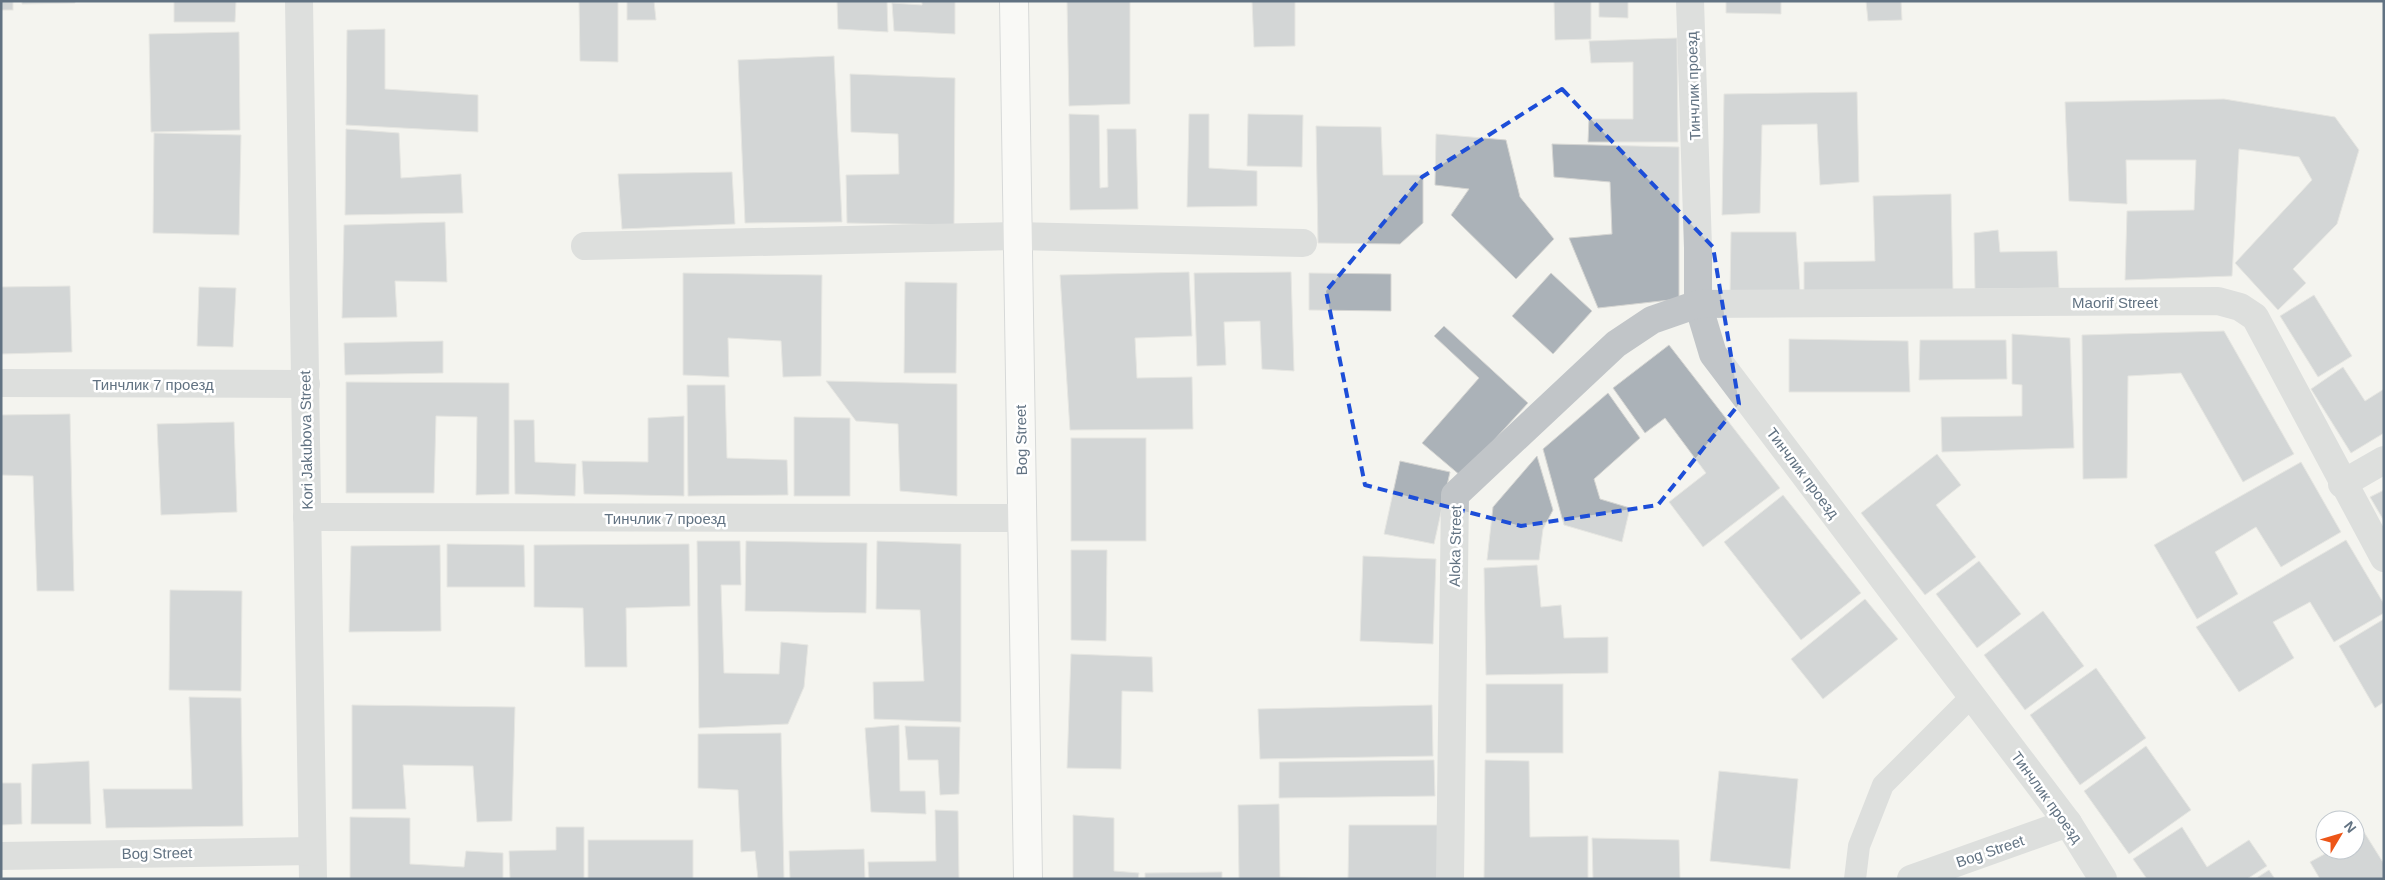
<svg xmlns="http://www.w3.org/2000/svg" width="2385" height="880" font-family="Helvetica,sans-serif">
<rect width="100%" height="100%" fill="#f4f4ef"/>
<g fill="#abb2b8" stroke="#d5d5d2">
<rect x="1" y="1" width="12" height="9"/>
<polygon points="22,1 75,1 75,3 22,4"/>
<polygon points="174,1 236,1 235,22 174,22"/>
<polygon points="579,1 618,1 618,62 580,61"/>
<polygon points="627,1 654,1 656,20 627,20"/>
<polygon points="837,1 887,1 888,32 838,29"/>
<polygon points="922,1 955,1 955,34 894,31 892,3 922,5"/>
<polygon points="1067,1 1130,1 1130,104 1069,106"/>
<polygon points="1252,1 1295,1 1295,46 1254,47"/>
<polygon points="1554,1 1591,1 1591,39 1555,40"/>
<polygon points="1599,1 1628,1 1628,18 1599,17"/>
<polygon points="1726,1 1781,1 1781,14 1726,13"/>
<polygon points="1866,1 1901,1 1902,20 1868,21"/>
<polygon points="385,29 385,89 478,95 478,132 346,125 347,30"/>
<polygon points="239,32 240,130 151,132 149,34"/>
<polygon points="1677,38 1678,142 1588,142 1589,119 1633,119 1633,62 1591,63 1589,41"/>
<polygon points="834,56 842,222 745,223 738,60"/>
<polygon points="850,74 955,78 954,225 847,223 846,175 899,174 898,134 851,132"/>
<polygon points="1857,92 1859,182 1820,185 1817,124 1762,125 1760,213 1722,215 1724,94"/>
<polygon points="2224,99 2335,117 2359,150 2337,224 2293,269 2306,283 2278,310 2235,263 2312,180 2299,157 2239,149 2232,276 2125,280 2127,211 2194,210 2196,160 2126,160 2127,204 2069,201 2065,102"/>
<polygon points="1069,114 1099,115 1100,188 1108,187 1107,129 1136,129 1138,209 1070,210"/>
<polygon points="1189,114 1209,114 1209,168 1257,171 1257,206 1187,207"/>
<polygon points="1248,114 1303,115 1302,167 1247,166"/>
<polygon points="1316,126 1381,127 1383,175 1423,175 1423,223 1400,244 1318,243"/>
<polygon points="346,129 399,133 401,178 461,174 463,213 345,215"/>
<polygon points="154,133 241,135 239,235 153,233"/>
<polygon points="1436,134 1506,140 1520,197 1554,239 1516,279 1451,215 1469,189 1435,185"/>
<polygon points="1552,144 1679,147 1679,299 1598,308 1569,238 1612,234 1610,182 1554,177"/>
<polygon points="732,172 735,224 622,229 618,174"/>
<polygon points="1951,194 1953,290 1804,293 1804,262 1875,261 1873,196"/>
<polygon points="445,222 447,282 395,281 397,317 342,318 344,225"/>
<polygon points="1998,230 2000,252 2057,251 2059,288 1975,289 1974,233"/>
<polygon points="1731,232 1796,232 1800,293 1730,296"/>
<polygon points="1189,272 1192,336 1135,338 1137,378 1192,377 1193,429 1070,430 1060,275"/>
<polygon points="1291,272 1294,371 1262,369 1260,321 1224,322 1226,365 1197,366 1194,273"/>
<polygon points="683,273 822,275 821,376 783,377 781,341 728,338 729,377 683,375"/>
<polygon points="1309,273 1391,274 1391,311 1309,310"/>
<polygon points="1551,273 1592,311 1553,354 1512,316"/>
<polygon points="905,282 957,283 956,373 904,373"/>
<polygon points="70,286 72,352 1,354 1,287"/>
<polygon points="199,287 236,288 233,347 197,346"/>
<polygon points="2314,295 2352,356 2318,377 2280,316"/>
<polygon points="1444,326 1528,403 1461,476 1422,443 1479,378 1434,336"/>
<polygon points="2224,331 2294,454 2243,482 2181,373 2128,376 2127,478 2083,479 2082,335"/>
<polygon points="2012,334 2070,338 2074,448 1942,452 1941,417 2022,416 2022,385 2012,384"/>
<polygon points="1789,339 1908,341 1910,392 1789,392"/>
<polygon points="1920,340 2006,340 2007,379 1919,380"/>
<polygon points="443,341 443,373 345,375 344,343"/>
<polygon points="1669,345 1780,488 1703,547 1669,502 1706,473 1665,418 1645,433 1613,388"/>
<polygon points="2343,367 2365,401 2384,389 2384,433 2351,453 2311,389"/>
<polygon points="826,381 957,384 957,496 900,491 898,424 856,421"/>
<polygon points="346,382 509,383 509,494 476,495 477,417 436,416 434,493 346,493"/>
<polygon points="687,385 725,385 727,458 787,460 788,495 688,496"/>
<polygon points="1608,393 1640,438 1594,479 1600,499 1630,508 1622,542 1564,525 1543,449"/>
<polygon points="70,414 74,591 37,591 33,476 1,475 1,415"/>
<polygon points="684,416 684,496 584,494 582,461 648,462 648,418"/>
<polygon points="794,417 850,418 850,496 794,496"/>
<polygon points="514,420 534,420 535,462 576,464 575,496 515,494"/>
<polygon points="234,422 237,512 161,515 157,424"/>
<rect x="1071" y="438" width="75" height="103"/>
<polygon points="1937,454 1961,485 1936,505 1976,557 1925,595 1861,513"/>
<polygon points="1537,456 1553,510 1543,529 1539,560 1487,560 1493,507"/>
<polygon points="1400,461 1450,472 1434,544 1384,534"/>
<polygon points="2301,462 2341,532 2281,567 2256,527 2215,552 2238,594 2197,619 2154,545"/>
<polygon points="2384,490 2384,521 2370,497"/>
<polygon points="1783,495 1861,593 1801,640 1724,542"/>
<polygon points="2346,540 2384,604 2384,613 2334,642 2310,602 2273,622 2294,658 2239,692 2196,627"/>
<polygon points="697,541 740,541 741,585 721,585 724,673 779,674 781,642 808,645 804,687 788,724 699,728"/>
<polygon points="746,541 867,543 866,613 745,611"/>
<polygon points="877,541 961,544 961,722 874,719 873,682 924,681 920,610 876,609"/>
<polygon points="447,544 524,545 525,587 447,587"/>
<polygon points="689,544 690,606 626,608 627,667 585,667 583,608 534,607 534,545"/>
<polygon points="440,545 441,631 349,632 351,546"/>
<polygon points="1071,550 1107,550 1106,641 1071,640"/>
<polygon points="1363,556 1436,559 1433,644 1360,641"/>
<polygon points="1979,561 2021,614 1977,648 1936,594"/>
<polygon points="1537,565 1541,607 1561,605 1564,638 1608,637 1608,673 1486,675 1484,568"/>
<polygon points="170,590 242,591 241,691 169,690"/>
<polygon points="1865,599 1898,639 1823,699 1791,659"/>
<polygon points="2043,611 2084,666 2025,710 1984,655"/>
<polygon points="2384,619 2384,702 2375,708 2339,646"/>
<polygon points="1071,654 1152,657 1153,692 1122,691 1121,769 1067,768"/>
<polygon points="2096,668 2146,738 2080,785 2030,715"/>
<rect x="1486" y="684" width="77" height="69"/>
<polygon points="189,697 241,698 243,826 106,828 103,789 192,789"/>
<polygon points="352,705 515,707 512,821 477,822 473,766 403,765 406,809 352,809"/>
<polygon points="1432,705 1433,756 1260,759 1258,709"/>
<polygon points="899,725 900,791 925,791 926,814 871,812 865,728"/>
<polygon points="905,726 960,727 959,794 940,795 938,760 908,760"/>
<polygon points="781,733 784,879 758,879 755,851 741,852 738,790 698,788 698,734"/>
<polygon points="2146,746 2191,810 2129,854 2084,791"/>
<polygon points="1434,760 1435,796 1279,798 1279,762"/>
<polygon points="1485,760 1529,761 1530,837 1588,836 1588,879 1484,879"/>
<polygon points="89,761 91,824 31,824 32,764"/>
<polygon points="1719,771 1798,779 1790,869 1710,861"/>
<polygon points="1,783 21,783 22,824 1,825"/>
<polygon points="1279,804 1280,877 1341,879 1239,879 1238,805"/>
<polygon points="935,810 958,811 959,879 869,879 868,862 936,861"/>
<polygon points="1073,815 1114,818 1114,871 1139,873 1138,879 1073,879"/>
<polygon points="350,817 410,818 410,864 464,867 466,851 503,853 503,879 350,879"/>
<polygon points="1349,825 1438,825 1438,879 1348,879"/>
<polygon points="556,827 584,827 584,879 510,879 509,851 556,850"/>
<polygon points="2182,827 2207,867 2249,840 2267,866 2247,879 2147,879 2133,859"/>
<polygon points="2364,832 2384,864 2384,879 2320,879 2310,862 2332,850 2355,850 2355,837"/>
<polygon points="1592,838 1679,840 1680,879 1593,879"/>
<rect x="588" y="840" width="105" height="39"/>
<polygon points="864,849 865,879 790,879 789,851"/>
<polygon points="2269,870 2275,879 2255,879"/>
<polygon points="1222,872 1222,879 1145,879 1145,873"/>
</g>
<g fill="none" stroke-linecap="round" stroke-linejoin="round">
<g stroke="#b3b8bd" stroke-width="30">
<polyline id="secondary" points="1014,1 1028,879"/>
</g>
<polyline stroke="#c1c5c8" stroke-width="22" points="1855,879 1859,846 1883,785 1972,696"/>
<g stroke="#c1c5c8" stroke-width="28">
<polyline points="299,1 313,879"/>
<polyline points="1690,1 1698,248 1698,304 1713,354 2068,823 2103,879"/>
<polyline points="585,246 1016,236 1303,243"/>
<polyline points="1,383 306,384"/>
<polyline points="2342,484 2384,460"/>
<polyline points="307,517 1022,518"/>
<polyline points="1,856 312,851"/>
<polyline points="1450,879 1455,495 1616,344 1652,320 1698,304 2218,301 2240,307 2255,317 2384,558"/>
<polyline points="1911,879 2068,823"/>
</g>
<use href="#secondary" stroke="#fff" stroke-width="28"/>
</g>
<path d="M0 0H2385V880H0ZM 1562,89 L 1713,247 L 1739,404 L 1658,505 L 1521,526 L 1365,485 L 1326,291 L 1422,177 Z" fill="#f4f4ef" fill-opacity=".55" fill-rule="evenodd"/>
<path fill="none" stroke="#1d4ed8" stroke-width="4" stroke-dasharray="10 6" stroke-linejoin="round" d="M 1562,89 L 1713,247 L 1739,404 L 1658,505 L 1521,526 L 1365,485 L 1326,291 L 1422,177 Z"/>
<g text-anchor="middle" dominant-baseline="central" stroke-width="5" stroke-linejoin="round" paint-order="stroke">
<g font-size="15" fill="#617282" stroke="#fff">
<text transform="translate(1693 86) rotate(-92)">Тинчлик проезд</text>
<text x="2115" y="302">Maorif Street</text>
<text x="153" y="384">Тинчлик 7 проезд</text>
<text transform="translate(306 440) rotate(-91)">Kori Jakubova Street</text>
<text transform="translate(1021 440) rotate(-91)">Bog Street</text>
<text transform="translate(1803 473) rotate(53)">Тинчлик проезд</text>
<text x="665" y="518">Тинчлик 7 проезд</text>
<text transform="translate(1455 546) rotate(-89)">Aloka Street</text>
<text transform="translate(2047 797) rotate(54)">Тинчлик проезд</text>
<text transform="translate(1990 851) rotate(-19)">Bog Street</text>
<text transform="translate(157 853) rotate(-1)">Bog Street</text>
</g>
</g>
<rect width="2385" height="880" fill="none" stroke="#617282" stroke-width="5"/>
<g transform="translate(2340 835) rotate(52)"><circle r="24" fill="#ffffff" stroke="#c0c7cd"/>
<path d="M0-4L9 19L0 12L-9 19Z" fill="#ed5517"/>
<text y="-8" font-size="14" font-weight="bold" text-anchor="middle" fill="#617282">N</text>
</g>
</svg>
